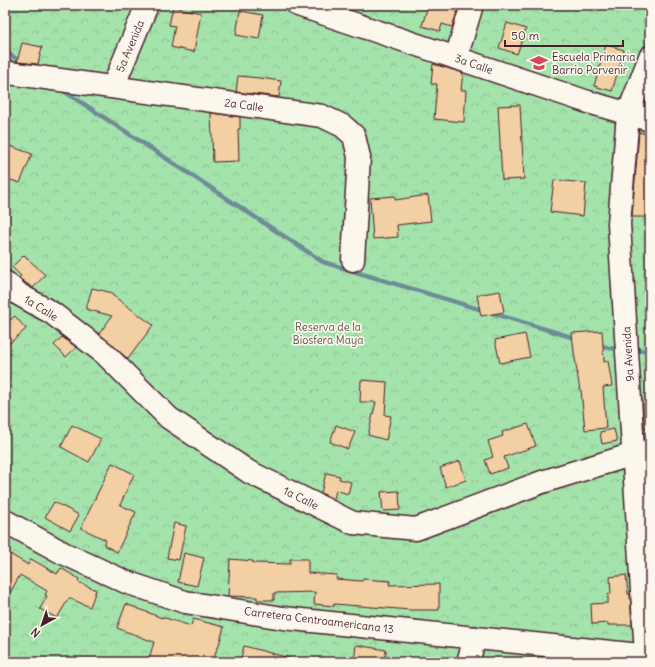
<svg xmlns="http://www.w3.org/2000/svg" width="655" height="667" font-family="Delius,sans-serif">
<defs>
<pattern id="park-crowns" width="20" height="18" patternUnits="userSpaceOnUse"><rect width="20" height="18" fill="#a4e3ac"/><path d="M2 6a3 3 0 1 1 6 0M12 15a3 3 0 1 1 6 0" fill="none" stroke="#8fc294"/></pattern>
</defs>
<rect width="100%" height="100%" fill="#f9efdd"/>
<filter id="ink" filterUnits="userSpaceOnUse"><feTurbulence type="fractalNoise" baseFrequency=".025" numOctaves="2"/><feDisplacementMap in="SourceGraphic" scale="8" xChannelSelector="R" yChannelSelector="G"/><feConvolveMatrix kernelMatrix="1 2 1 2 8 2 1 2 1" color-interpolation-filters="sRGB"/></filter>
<g filter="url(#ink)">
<rect fill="url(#park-crowns)" stroke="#77816c" x="5" y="5" width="645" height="657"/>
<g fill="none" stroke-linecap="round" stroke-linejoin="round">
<g stroke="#6d8c98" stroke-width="4.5">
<polyline points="5,51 28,67"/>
<polyline points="61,89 323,262 578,339"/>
<polyline points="598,345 609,348 620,349"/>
<polyline points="632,350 650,351"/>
</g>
</g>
<g fill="#f2d0a3" stroke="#4a1f2b">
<polygon points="428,5 443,5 458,9 452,27 442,24 440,31 422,26"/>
<polygon points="173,7 201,13 194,52 171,47 175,26 169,25"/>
<polygon points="240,11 263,15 259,39 236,35"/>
<polygon points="507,23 526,29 517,54 499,48"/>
<polygon points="22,43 42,47 38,64 17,62"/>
<polygon points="606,45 624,50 612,91 594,86"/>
<polygon points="433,64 463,73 461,90 466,90 464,122 434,119 437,84 431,84"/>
<polygon points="238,76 260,78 281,81 279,97 236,92"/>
<polygon points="520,105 524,179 502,180 498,106"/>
<polygon points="211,113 240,117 240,129 238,129 239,161 213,162"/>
<polygon points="639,132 650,135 650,217 632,217"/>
<polygon points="10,146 32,154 20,183 5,178 5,159"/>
<polygon points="554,180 586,183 583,216 550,212"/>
<polygon points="428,195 431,221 397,225 398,237 373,239 370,198 395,196 395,200"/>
<polygon points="24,255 45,275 33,288 19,278 21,276 12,267"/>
<polygon points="92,288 113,293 112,295 153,325 128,359 99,334 112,316 86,309"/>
<polygon points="500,291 504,312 481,316 477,295"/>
<polygon points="15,316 26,329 5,347 5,324"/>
<polygon points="602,331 604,362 608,361 612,386 603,387 606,428 585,430 581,390 580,391 574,352 572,333"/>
<polygon points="525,334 530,357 500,363 495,340"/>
<polygon points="62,337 76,347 66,357 54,345"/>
<polygon points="361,380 387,382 385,415 391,416 386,440 368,435 376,402 360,402"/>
<polygon points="643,404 650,404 650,428 644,428"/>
<polygon points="528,424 536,446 504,457 508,468 490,474 485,460 493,457 488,441 503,436 502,432"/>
<polygon points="72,425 101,439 89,462 61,447"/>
<polygon points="336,425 355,432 348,449 330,442"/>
<polygon points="614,429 617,441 602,444 600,432"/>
<polygon points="460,461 466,480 446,487 440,468"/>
<polygon points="112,463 134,474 120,505 136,512 117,552 104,545 106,540 81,528"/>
<polygon points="326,473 340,476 339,479 351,482 348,494 336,490 334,499 321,493"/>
<polygon points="399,491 400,510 383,511 381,492"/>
<polygon points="54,502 79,515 70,531 45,517"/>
<polygon points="174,523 186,526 179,560 167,558"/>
<polygon points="5,551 28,565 31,559 57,574 61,568 79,579 78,582 96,590 90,607 69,598 57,618 40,609 47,596 45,595 47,591 20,575 5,601"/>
<polygon points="184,553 204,558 197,586 178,582"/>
<polygon points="230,559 253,561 253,563 290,564 290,559 308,559 308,573 337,575 336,579 362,581 363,579 390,581 389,585 439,584 439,610 411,610 334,604 334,606 314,604 315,592 274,593 274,600 257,600 257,597 228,596"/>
<polygon points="626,575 628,594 630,594 632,625 608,625 608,623 592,624 591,604 608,603 608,594 611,594 610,577"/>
<polygon points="126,604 162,618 162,617 191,626 193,619 224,627 218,648 217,648 213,662 148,662 154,642 117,628"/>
<polygon points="356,645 386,650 384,662 354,662"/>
<polygon points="244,646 289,658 289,662 240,662"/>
</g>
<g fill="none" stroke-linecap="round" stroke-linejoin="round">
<g stroke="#4a1f2b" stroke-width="25">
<g id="minor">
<polyline points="298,5 588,102 650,120"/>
<polyline points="456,58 472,5"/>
<polyline points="5,71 9,73 322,116 343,126 354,136 359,157 353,260"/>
<polyline points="113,87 147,5"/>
<polyline points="5,282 20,295 52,313 104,353 169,418 249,472 353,523 416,529 542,482 634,454 650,452"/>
<polyline points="646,655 619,224 628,114 650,57"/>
<polyline points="468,662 475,638"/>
</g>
</g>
<g stroke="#4a1f2b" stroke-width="25">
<polyline id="highway" points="5,521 63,553 126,582 185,602 283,618 650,656"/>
</g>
<use href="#minor" stroke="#fbf7ec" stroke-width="22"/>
<use href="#highway" stroke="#fbf7ec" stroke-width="22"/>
</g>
</g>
<defs>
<g id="school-bare" transform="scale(1.38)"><path d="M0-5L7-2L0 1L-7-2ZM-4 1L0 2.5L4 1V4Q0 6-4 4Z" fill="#d1495b" stroke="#fbf7ec" stroke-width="2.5" paint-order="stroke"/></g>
</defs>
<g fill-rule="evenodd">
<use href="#school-bare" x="539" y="63"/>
</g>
<g text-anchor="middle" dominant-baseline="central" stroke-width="3.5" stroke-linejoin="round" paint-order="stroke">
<g font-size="11" fill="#4a1f2b" stroke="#fbf7ec">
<text transform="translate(130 46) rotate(-67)">5a Avenida</text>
<text transform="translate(474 64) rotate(19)">3a Calle</text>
<text transform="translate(244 105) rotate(8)">2a Calle</text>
<text transform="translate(41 308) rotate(32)">1a Calle</text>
<text transform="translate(628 354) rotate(-94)">9a Avenida</text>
<text transform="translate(301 498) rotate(26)">1a Calle</text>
<text transform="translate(319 620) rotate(7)">Carretera Centroamericana 13</text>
</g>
<g font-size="11" fill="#4a1f2b" stroke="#fbf7ec" text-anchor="start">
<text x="552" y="57">Escuela Primaria<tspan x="552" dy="13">Barrio Porvenir</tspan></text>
</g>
<g font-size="11" fill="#60504b" stroke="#fbf7ec">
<text x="328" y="327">Reserva de la<tspan x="328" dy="13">Biosfera Maya</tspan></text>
</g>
</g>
<rect width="655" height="667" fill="none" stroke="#fbf7ec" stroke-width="20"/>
<rect x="10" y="10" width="635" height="647" fill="none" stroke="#4a1f2b" stroke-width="1.5" filter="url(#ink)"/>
<g transform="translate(42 625) rotate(220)" stroke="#fbf7ec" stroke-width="3" paint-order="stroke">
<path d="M0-3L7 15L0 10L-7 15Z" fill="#4a1f2b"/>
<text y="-6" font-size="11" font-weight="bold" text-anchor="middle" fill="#4a1f2b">N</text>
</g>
<path d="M505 40v6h118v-6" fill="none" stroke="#4a1f2b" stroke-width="2"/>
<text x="511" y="40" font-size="12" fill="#4a1f2b" stroke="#fbf7ec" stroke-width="3" paint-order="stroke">50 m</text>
</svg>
